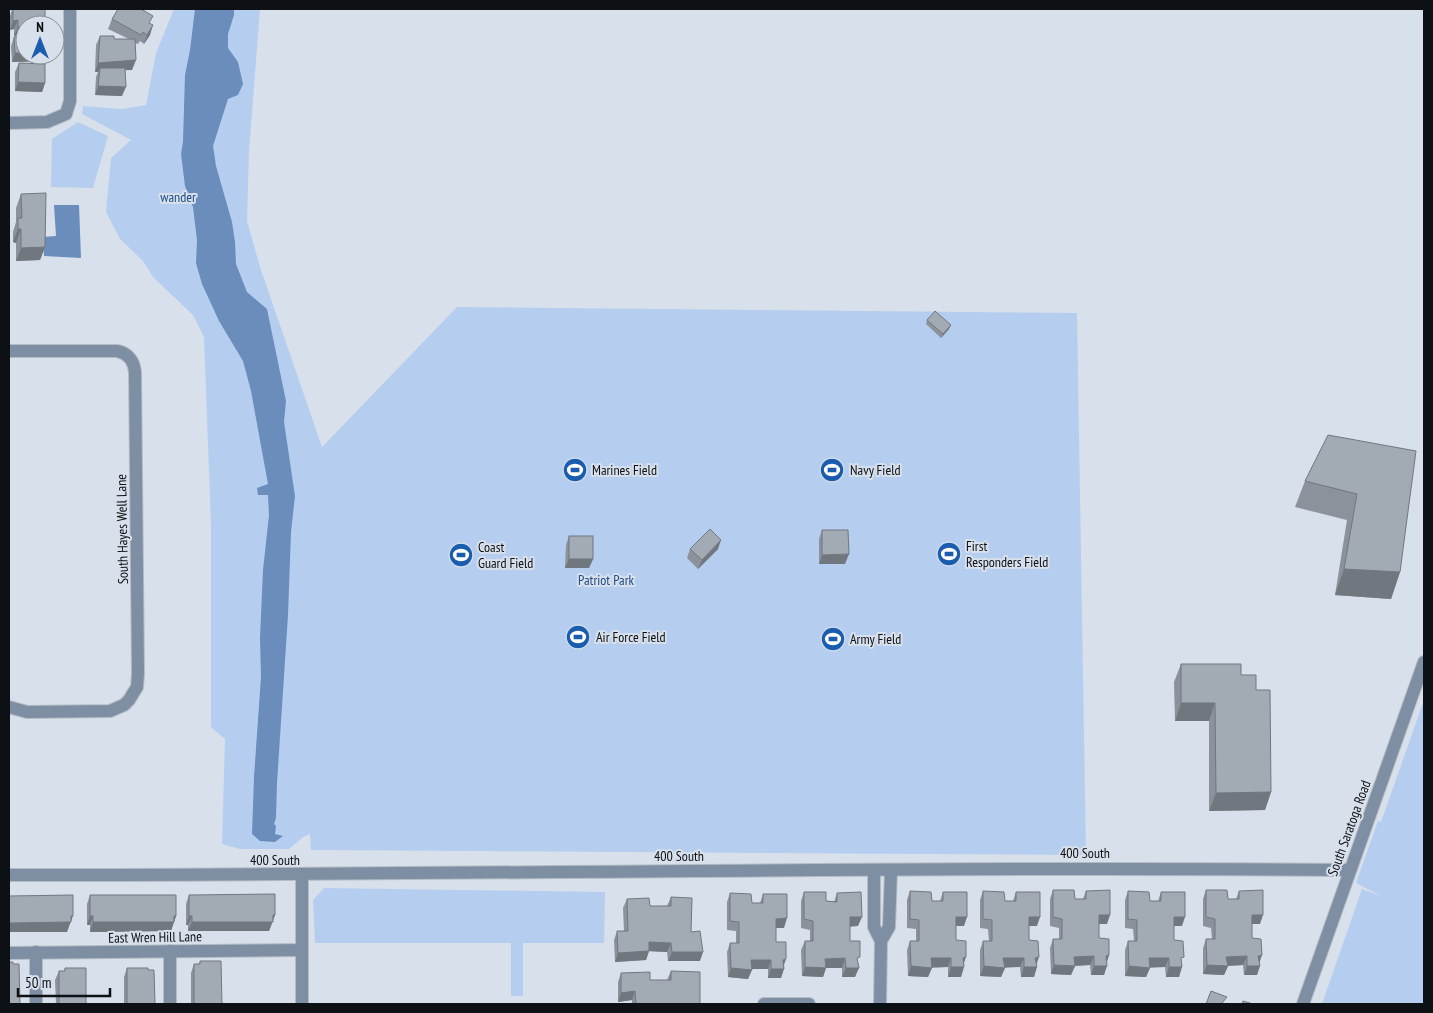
<svg xmlns="http://www.w3.org/2000/svg" width="1433" height="1013" font-family="'PT Sans Narrow',sans-serif">
<rect width="100%" height="100%" fill="#d8e0eb"/>
<g fill="#b5ceef">
<polygon points="174,9 260,9 249,151 247,221 261,270 322,447 457,307 1077,313 1086,855 311,850 310,834 303,837 289,849 240,849 222,844 225,739 211,727 211,526 204,337 193,315 153,277 143,261 120,239 106,212 111,158 131,140 82,114 83,106 122,109 146,105 156,53"/>
<polygon points="78,122 108,136 93,188 51,187 52,139"/>
<polygon points="1424,700 1424,1004 1322,1004 1362,889 1381,896 1356,883 1378,821 1381,822"/>
<polygon points="324,888 605,892 604,943 523,943 523,996 511,996 511,943 315,943 313,900"/>
</g>
<g fill="#6a8dbb">
<polygon points="195,9 234,9 234,15 228,34 228,48 238,62 243,84 238,95 228,99 213,146 216,166 232,222 235,242 236,264 247,292 267,309 286,401 284,422 295,496 291,532 288,615 277,783 276,818 274,824 276,826 275,834 283,836 275,842 260,841 252,834 254,777 261,677 260,638 263,570 269,515 268,495 258,495 257,488 268,484 251,391 243,361 219,321 202,284 196,263 197,240 193,207 185,186 181,154 183,141 185,75 190,50"/>
<polygon points="54,205 79,205 81,258 44,256 43,237 56,236"/>
</g>
<g fill="none" stroke-linecap="round" stroke-linejoin="round">
<g stroke="#b3bbc4" stroke-width="14">
<g id="minor">
<polyline points="9,123 47,122 66,114 70,101 70,9"/>
<path d="M 9,351 L 117,351 C 128,353 134,361 135,372 L 138,673 L 137,687 L 129,700 L 124,705 L 110,711 L 27,712 L 9,707"/>
<polyline points="874,870 874,927 881,941 880,1004"/>
<path d="M 9,875 C 456,875 903,866 1350,870"/>
<polyline points="302,875 302,1004"/>
<polyline points="881,941 889,927 891,870"/>
<polyline points="170,951 170,1004"/>
<polyline points="36,952 36,1004"/>
<polyline points="9,953 302,950"/>
<polyline points="764,1004 809,1004"/>
<polyline points="1303,1004 1424,662"/>
</g>
</g>
<use href="#minor" stroke="#7e8ea3" stroke-width="12"/>
</g>
<g fill="#8b929b">
<polygon points="12,9 45,9 45,21 44,25 25,25 25,36 14,36 14,29 10,30 10,16"/>
<polygon points="112,19 150,24 150,35 144,44 140,41 138,44 135,43 132,70 125,70 122,96 95,95 96,77 98,72 95,72 96,45 100,36 114,39 129,39 108,29"/>
<polygon points="14,37 44,61 12,62 11,46"/>
<polygon points="19,63 45,83 42,92 15,91 15,72"/>
<polygon points="21,194 45,247 40,260 16,261 16,243 13,242 13,232 16,222 16,208"/>
<polygon points="927,320 949,329 941,338 926,324"/>
<polygon points="1328,435 1400,572 1391,599 1335,595 1347,520 1295,507 1305,481"/>
<polygon points="822,530 845,564 819,564 819,539"/>
<polygon points="569,536 593,559 589,568 565,568 566,545"/>
<polygon points="690,549 718,549 698,569 687,558"/>
<polygon points="1181,664 1241,675 1256,690 1271,792 1265,810 1209,811 1209,721 1175,721 1174,682"/>
<polygon points="1053,890 1075,899 1083,899 1086,891 1107,924 1099,924 1099,938 1109,955 1107,962 1104,975 1091,975 1090,965 1075,966 1071,975 1051,974 1050,948 1053,939 1059,939 1059,928 1050,926 1050,899"/>
<polygon points="1206,890 1228,899 1236,899 1239,891 1260,924 1252,924 1252,938 1260,962 1257,975 1244,975 1243,965 1228,966 1224,975 1203,974 1203,948 1206,939 1212,939 1211,928 1203,926 1203,899"/>
<polygon points="910,891 932,901 940,901 943,892 964,926 956,926 956,940 964,964 961,977 948,977 948,967 932,967 928,977 908,976 907,950 910,941 916,941 916,929 907,928 907,900"/>
<polygon points="983,891 1005,901 1013,901 1016,892 1037,926 1029,926 1029,940 1037,964 1034,977 1021,977 1020,967 1005,967 1001,977 980,976 980,950 983,941 989,941 988,929 980,928 980,900"/>
<polygon points="1128,891 1150,901 1158,901 1161,892 1182,926 1174,926 1174,940 1182,964 1179,977 1166,977 1165,967 1150,967 1146,977 1125,976 1125,950 1128,941 1134,941 1133,929 1125,928 1125,900"/>
<polygon points="804,892 826,901 834,902 837,893 858,926 850,926 850,941 858,964 855,977 842,977 842,968 826,968 823,977 802,976 801,950 805,941 810,941 810,930 801,928 801,901"/>
<polygon points="730,893 752,903 760,903 763,894 784,928 776,928 776,942 784,966 781,978 768,978 768,969 752,969 748,979 728,977 727,952 730,943 736,943 736,931 727,930 727,902"/>
<polygon points="90,895 176,916 171,931 90,932 90,925 87,925 87,904"/>
<polygon points="189,895 275,915 269,931 188,931 188,925 186,925 186,904"/>
<polygon points="671,897 691,932 700,961 668,961 667,952 649,951 646,960 615,962 614,940 617,931 624,931 623,908 627,899 650,906 667,906"/>
<polygon points="200,961 222,1004 191,1004 191,973 194,964 199,964"/>
<polygon points="65,968 86,1004 56,1004 55,980 59,971 64,971"/>
<polygon points="127,968 148,970 155,1004 124,1004 124,977"/>
<polygon points="671,971 700,1004 632,1004 632,1000 618,1002 618,982 621,973 650,980 667,980"/>
</g>
<g fill="#71777e">
<polygon points="18,20 14,29 10,30 13,21"/>
<polygon points="41,21 45,21 44,25 40,25"/>
<polygon points="153,25 150,35 144,44 147,35"/>
<polygon points="18,27 25,27 25,36 14,36"/>
<polygon points="15,53 25,53 25,55 46,55 44,61 12,62"/>
<polygon points="136,60 132,70 99,71 100,68 98,72 95,72 98,63"/>
<polygon points="18,82 45,83 42,92 15,91"/>
<polygon points="98,86 126,87 122,96 95,95"/>
<polygon points="18,229 21,229 16,243 13,242"/>
<polygon points="45,247 40,260 16,261 21,248"/>
<polygon points="951,325 949,329 941,338 943,334"/>
<polygon points="721,540 718,549 698,569 702,560"/>
<polygon points="849,554 845,564 819,564 822,555"/>
<polygon points="569,559 593,559 589,568 565,568"/>
<polygon points="1344,569 1400,572 1391,599 1335,595"/>
<polygon points="1181,703 1215,703 1209,721 1175,721"/>
<polygon points="1271,792 1265,810 1209,811 1216,793"/>
<polygon points="275,915 269,931 188,931 192,922"/>
<polygon points="1099,915 1110,915 1107,924 1096,924"/>
<polygon points="1252,915 1263,915 1260,924 1248,924"/>
<polygon points="73,916 67,932 9,932 9,923"/>
<polygon points="90,916 93,916 90,925 87,925"/>
<polygon points="176,916 171,931 90,932 93,922"/>
<polygon points="189,916 192,916 188,925 186,925"/>
<polygon points="850,917 862,917 858,926 847,927"/>
<polygon points="956,917 967,917 964,926 953,926"/>
<polygon points="1029,917 1040,917 1037,926 1026,926"/>
<polygon points="1174,917 1185,917 1182,926 1171,926"/>
<polygon points="787,918 784,928 773,928 776,919"/>
<polygon points="649,942 671,943 667,952 646,951"/>
<polygon points="649,951 646,960 615,962 618,953"/>
<polygon points="672,952 703,952 700,961 668,961"/>
<polygon points="1109,955 1106,964 1106,956"/>
<polygon points="1262,955 1259,964 1258,956"/>
<polygon points="1094,956 1090,965 1070,966 1074,957"/>
<polygon points="1247,956 1243,965 1223,966 1226,957"/>
<polygon points="966,957 963,966 963,958"/>
<polygon points="1039,957 1036,966 1035,958"/>
<polygon points="845,958 842,968 822,968 825,959"/>
<polygon points="931,958 951,958 948,967 927,968"/>
<polygon points="1003,958 1024,958 1020,967 1000,968"/>
<polygon points="1149,958 1169,958 1165,967 1145,968"/>
<polygon points="786,959 783,968 783,960"/>
<polygon points="751,960 771,960 768,969 747,969"/>
<polygon points="1054,965 1075,966 1071,975 1051,974"/>
<polygon points="1207,965 1228,966 1224,975 1203,974"/>
<polygon points="911,966 932,968 928,977 908,976"/>
<polygon points="984,966 1005,968 1001,977 980,976"/>
<polygon points="1094,966 1107,966 1104,975 1091,975"/>
<polygon points="1129,966 1150,968 1146,977 1125,976"/>
<polygon points="1247,966 1260,966 1257,975 1244,975"/>
<polygon points="805,967 826,968 823,977 802,976"/>
<polygon points="951,967 964,967 961,977 948,977"/>
<polygon points="1024,967 1037,967 1034,977 1021,977"/>
<polygon points="1169,967 1182,967 1179,977 1166,977"/>
<polygon points="731,968 752,970 748,979 728,977"/>
<polygon points="846,968 859,968 855,977 842,977"/>
<polygon points="771,969 784,969 781,978 768,978"/>
<polygon points="635,991 632,1000 618,1002 621,993"/>
</g>
<g fill="#a2aab4" stroke="#71777e">
<polygon points="13,9 45,9 45,21 41,21 42,25 25,25 25,27 18,27 18,20 13,21"/>
<polygon points="118,9 141,9 153,16 149,23 153,25 147,35 143,32 141,35 112,19"/>
<polygon points="25,36 25,53 15,53 14,37"/>
<polygon points="100,36 114,36 114,39 135,39 136,60 98,63"/>
<polygon points="19,63 45,64 45,83 18,82"/>
<polygon points="100,68 125,68 126,87 98,86"/>
<polygon points="46,193 45,247 21,248 21,229 18,229 18,218 22,218 21,194"/>
<polygon points="935,311 951,325 943,334 927,320"/>
<polygon points="1328,435 1416,451 1400,572 1344,569 1357,494 1305,481"/>
<polygon points="710,529 721,540 702,560 690,549"/>
<polygon points="822,530 848,530 849,554 822,555"/>
<rect x="569" y="536" width="24" height="23"/>
<polygon points="1181,664 1241,664 1241,675 1256,675 1256,690 1270,690 1271,792 1216,793 1215,703 1181,703"/>
<polygon points="1053,890 1074,890 1075,899 1086,899 1086,891 1110,890 1110,915 1099,915 1099,938 1109,939 1109,955 1106,956 1107,966 1094,966 1094,956 1074,957 1075,966 1054,965 1053,939 1062,939 1062,919 1053,917"/>
<polygon points="1206,890 1227,890 1228,899 1239,899 1239,891 1263,890 1263,915 1252,915 1252,938 1261,939 1262,955 1258,956 1260,966 1247,966 1247,956 1226,957 1228,966 1207,965 1206,939 1215,939 1215,919 1206,917"/>
<polygon points="910,891 931,892 932,901 943,901 943,892 967,892 967,917 956,917 956,940 966,941 966,957 963,958 964,967 951,967 951,958 931,958 932,968 911,966 910,941 919,941 919,920 910,919"/>
<polygon points="983,891 1004,892 1005,901 1016,901 1016,892 1040,892 1040,917 1029,917 1029,940 1038,941 1039,957 1035,958 1037,967 1024,967 1024,958 1003,958 1005,968 984,966 983,941 992,941 992,920 983,919"/>
<polygon points="1128,891 1149,892 1150,901 1161,901 1161,892 1185,892 1185,917 1174,917 1174,940 1183,941 1184,957 1181,958 1182,967 1169,967 1169,958 1149,958 1150,968 1129,966 1128,941 1137,941 1137,920 1128,919"/>
<polygon points="804,892 826,892 826,901 837,902 837,893 861,892 862,917 850,917 850,941 860,941 860,957 857,958 859,968 846,968 845,958 825,959 826,968 805,967 805,941 813,941 813,921 804,919"/>
<polygon points="730,893 751,894 752,903 763,903 763,894 787,894 787,918 776,919 776,942 786,942 786,959 783,960 784,969 771,969 771,960 751,960 752,970 731,968 730,943 739,943 739,922 730,921"/>
<polygon points="275,894 275,915 273,915 273,922 192,922 192,916 189,916 189,895"/>
<polygon points="73,895 73,916 71,916 71,922 9,923 9,896"/>
<polygon points="90,895 176,895 176,916 174,916 174,922 93,922 93,916 90,916"/>
<polygon points="671,897 692,898 691,932 700,931 703,952 672,952 671,943 649,942 649,951 618,953 617,931 628,931 627,899 649,898 650,906 671,906"/>
<polygon points="200,961 221,961 222,1004 194,1004 194,964 200,964"/>
<polygon points="9,962 13,962 13,964 19,964 20,1004 9,1004"/>
<polygon points="65,968 86,968 86,1004 59,1004 59,971 65,971"/>
<polygon points="127,968 148,968 148,970 154,970 155,1004 127,1004"/>
<polygon points="671,971 700,972 700,1004 625,1004 636,1004 635,991 621,993 621,973 650,972 650,980 671,980"/>
<polygon points="1211,991 1227,997 1222,1003 1224,1004 1206,1004"/>
<polygon points="1243,1001 1253,1004 1242,1004"/>
</g>
<defs>
<g id="stadium-disc" transform="scale(1.25)"><circle r="9.5" fill="#1a5dae" stroke="#d8e0eb"/><path d="M0-5a6.5 5 0 1 0 0 10a6.5 5 0 1 0 0-10ZM-3.5-1.8h7v3.6h-7Z" fill="#fff"/></g>
</defs>
<g fill-rule="evenodd">
<use href="#stadium-disc" x="575" y="470"/>
<use href="#stadium-disc" x="832" y="470"/>
<use href="#stadium-disc" x="949" y="554"/>
<use href="#stadium-disc" x="461" y="555"/>
<use href="#stadium-disc" x="578" y="637"/>
<use href="#stadium-disc" x="833" y="639"/>
</g>
<g text-anchor="middle" dominant-baseline="central" stroke-width="4" stroke-linejoin="round" paint-order="stroke">
<g font-size="14" fill="#1d4c86" stroke="#d8e0eb">
<text x="178" y="197">wander</text>
<text x="606" y="580">Patriot Park</text>
</g>
<g font-size="14" fill="#0d1014" stroke="#d8e0eb" text-anchor="start">
<text x="592" y="470">Marines Field</text>
<text x="850" y="470">Navy Field</text>
<text x="966" y="546">First<tspan x="966" dy="16">Responders Field</tspan></text>
<text x="478" y="547">Coast<tspan x="478" dy="16">Guard Field</tspan></text>
<text x="596" y="637">Air Force Field</text>
<text x="850" y="639">Army Field</text>
</g>
<g font-size="14" fill="#0d1014" stroke="#d8e0eb">
<text transform="translate(122 529) rotate(-91)">South Hayes Well Lane</text>
<text transform="translate(1349 828) rotate(-70)">South Saratoga Road</text>
<text x="1085" y="853">400 South</text>
<text x="679" y="856">400 South</text>
<text x="275" y="860">400 South</text>
<text transform="translate(155 937) rotate(-1)">East Wren Hill Lane</text>
</g>
</g>
<rect width="1433" height="1013" fill="none" stroke="#0d1014" stroke-width="20"/>
<g transform="translate(40 40)"><circle r="24" fill="#d8e0eb" stroke="#878d95"/>
<path d="M0-4L9 19L0 12L-9 19Z" fill="#1a5dae"/>
<text y="-8" font-size="14" font-weight="bold" text-anchor="middle" fill="#0d1014">N</text>
</g>
<path d="M18 988v8h92v-8" fill="none" stroke="#0d1014" stroke-width="2.5"/>
<text x="25" y="988" font-size="15" fill="#0d1014" stroke="#d8e0eb" stroke-width="4" paint-order="stroke">50 m</text>
</svg>
